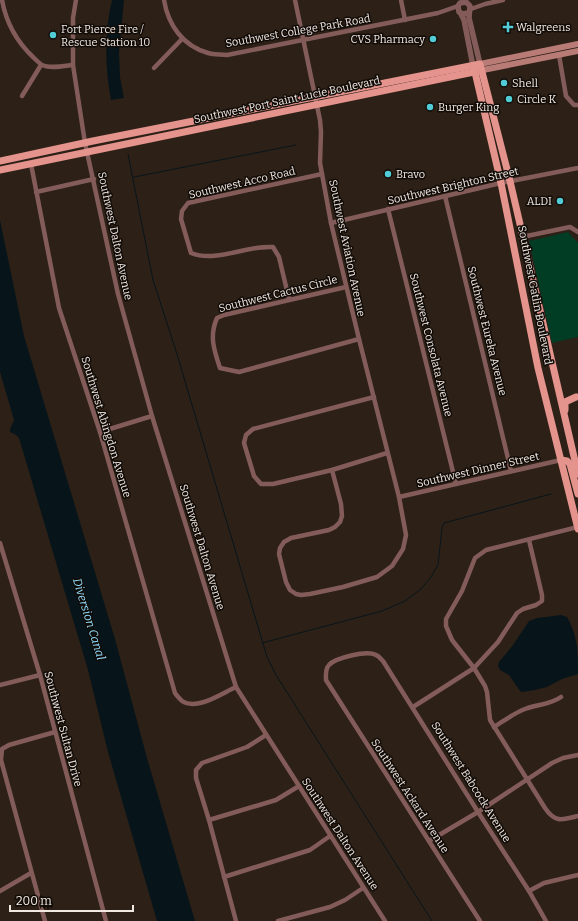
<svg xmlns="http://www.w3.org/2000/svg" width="578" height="921" font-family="Bitter,serif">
<rect width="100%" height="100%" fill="#2d2016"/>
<polygon fill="#013c25" points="568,232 578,243 578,337 552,343 529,241"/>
<g fill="#07151b">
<path d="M 112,0 L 124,0 L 119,53 L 120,77 L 124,98 L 111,100 C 105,68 104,32 112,0 Z"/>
<polygon points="0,220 24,336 115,639 147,758 195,921 157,921 108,752 88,670 19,438 16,435 10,432 10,429 14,420 0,372"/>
<path d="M 561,615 L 567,617 C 578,637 578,651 578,674 L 562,679 L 547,687 L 535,690 L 522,692 L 520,691 L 509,675 L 500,670 L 498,666 L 499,662 L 513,645 L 529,621 L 537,618 Z"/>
</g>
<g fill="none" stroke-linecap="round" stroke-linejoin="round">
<g stroke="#07151b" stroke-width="1">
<polyline points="128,154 153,280 176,351 267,657 276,675 432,921"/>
<polyline points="134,177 296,145"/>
<polyline points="262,643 382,611 405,601 421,589 431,577 438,565 442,528 444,523 551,494"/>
</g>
<g stroke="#835c59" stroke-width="4.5">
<path d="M 2,0 C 6,22 16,41 33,57 C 35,59 39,63 42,65 C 51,69 63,66 73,65"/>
<polyline points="76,0 73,18 73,65 85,143 118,294 152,416 236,687 385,921"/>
<path d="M 164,0 C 168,25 183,46 208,53 C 214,55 221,54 227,55 L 438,13 L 458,6"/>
<polyline points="295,0 320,120 321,132 320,163 331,223 359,339 399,497 406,535 403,549 392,566 377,577 343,587 310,594 301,595 296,594 290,590 286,582 279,554 280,548 284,542 291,538 329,530 335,527 340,522 342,516 341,504 332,470"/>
<polyline points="401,0 405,20"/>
<polyline points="471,9 485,4 503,0"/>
<polyline points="559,55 566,96 574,105 578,105"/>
<polyline points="154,68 182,39"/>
<polyline points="22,96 41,65"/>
<path d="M 31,164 L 59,308 L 100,432 L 175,693 C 177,696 180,699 182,701 C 197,711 222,693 236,687"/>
<polyline points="36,192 94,179"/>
<polyline points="445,196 511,471"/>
<polyline points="388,209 456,484"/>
<polyline points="331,223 501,183 578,168"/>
<polyline points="522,237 570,227 578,232"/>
<path d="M 346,287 L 224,315 L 217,318 C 209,336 214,350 220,368 L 239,372 L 359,339"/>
<path d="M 289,299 L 279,257 L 273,247 C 246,245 217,263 191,253 L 181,219 L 182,211 L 188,203 L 322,174"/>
<polyline points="374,397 253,429 246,435 244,443 254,476 261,484 273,484 332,470 387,453"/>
<polyline points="100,432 152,416"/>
<polyline points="399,497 561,460"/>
<path d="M 578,527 L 486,550 L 475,558 L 462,591 L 446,619 L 446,626 L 452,640 L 474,668 L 485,686 L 487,692 L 490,720 L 545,808 C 555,823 562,820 578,816"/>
<polyline points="0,543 40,675 106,921"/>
<polyline points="0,685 40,675"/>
<polyline points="413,707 474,668 498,642 517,613 523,609 536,605 542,601 542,595 529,540"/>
<path d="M 494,727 C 504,721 514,713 525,709 C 538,704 550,705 561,697"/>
<polyline points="209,820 276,800 299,786"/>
<polyline points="429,841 478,812 552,763 563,758 578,755"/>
<polyline points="224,877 310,850 330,836"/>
<polyline points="0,891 31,873"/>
<polyline points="529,891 544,883 578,875"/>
<polyline points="45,921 1,760 2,749 9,745 55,732"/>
<polyline points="236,921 209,820 196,778 196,770 202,763 247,747 266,735"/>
<polyline points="278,921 330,907 345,900 363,888"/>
<path d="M 480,921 L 326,680 C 326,675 325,669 329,665 C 335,658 367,650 376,655 C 379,656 381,659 383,661 L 478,812 L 529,891 L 546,921"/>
</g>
<g stroke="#835c59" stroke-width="5.5">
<polyline points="468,13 463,14 459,12 458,6 460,3 466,2 470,6 469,18 480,64"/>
<polyline points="461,14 464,20 473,66"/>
</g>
<g stroke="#b97b76" stroke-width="6">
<polyline points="480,64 578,44"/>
<polyline points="478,71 578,51"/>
</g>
<g stroke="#e4938d" stroke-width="7">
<polyline points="474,68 501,183 538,368 578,529"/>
<polyline points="0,161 93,141 480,64 510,181 578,474"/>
<polyline points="0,170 474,72"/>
<polyline points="565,410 565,402 576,397"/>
<polyline points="561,460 567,461 570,464 578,494"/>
</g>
</g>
<g fill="#52ccd6" stroke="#110b07" stroke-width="1.5">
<path d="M506 21h4v4h4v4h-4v4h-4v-4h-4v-4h4z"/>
<circle cx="53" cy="35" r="4"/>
<circle cx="433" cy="39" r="4"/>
<circle cx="504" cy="83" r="4"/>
<circle cx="509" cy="99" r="4"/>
<circle cx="430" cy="107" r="4"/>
<circle cx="388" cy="174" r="4"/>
<circle cx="560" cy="201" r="4"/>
</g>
<g text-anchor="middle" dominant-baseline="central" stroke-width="3" stroke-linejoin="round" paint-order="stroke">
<g font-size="11" fill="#f1e8e2" stroke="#110b07" text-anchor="start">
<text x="516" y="27">Walgreens</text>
<text x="61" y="29">Fort Pierce Fire /<tspan x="61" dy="13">Rescue Station 10</tspan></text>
<text x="425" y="39" text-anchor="end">CVS Pharmacy</text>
<text x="512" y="83">Shell</text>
<text x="517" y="99">Circle K</text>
<text x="438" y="107">Burger King</text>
<text x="396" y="174">Bravo</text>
<text x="552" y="201" text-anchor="end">ALDI</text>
</g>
<g font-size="11" fill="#f1e8e2" stroke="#110b07">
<text transform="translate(298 31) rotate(-10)">Southwest College Park Road</text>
<text transform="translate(287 100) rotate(-12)">Southwest Port Saint Lucie Boulevard</text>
<text transform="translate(242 183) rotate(-13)">Southwest Acco Road</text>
<text transform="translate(453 186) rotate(-13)">Southwest Brighton Street</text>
<text transform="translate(115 236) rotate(78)">Southwest Dalton Avenue</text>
<text transform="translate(347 248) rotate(78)">Southwest Aviation Avenue</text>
<text transform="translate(278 294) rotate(-14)">Southwest Cactus Circle</text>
<text transform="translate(535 295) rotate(79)">Southwest Gatlin Boulevard</text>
<text transform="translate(487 331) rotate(76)">Southwest Eureka Avenue</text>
<text transform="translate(431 345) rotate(76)">Southwest Consolata Avenue</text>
<text transform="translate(106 427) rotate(73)">Southwest Abingdon Avenue</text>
<text transform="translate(478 470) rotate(-13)">Southwest Dinner Street</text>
<text transform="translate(202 547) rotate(73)">Southwest Dalton Avenue</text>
<text transform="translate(63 729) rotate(75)">Southwest Sultan Drive</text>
<text transform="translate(471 782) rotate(58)">Southwest Babcock Avenue</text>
<text transform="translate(410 796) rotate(57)">Southwest Ackard Avenue</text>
<text transform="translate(340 834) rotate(57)">Southwest Dalton Avenue</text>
</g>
<g font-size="12" font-style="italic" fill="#8fdafb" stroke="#110b07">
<text transform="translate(89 619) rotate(73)">Diversion Canal</text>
</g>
</g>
<path d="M10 905v6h123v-6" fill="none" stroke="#f1e8e2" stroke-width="2"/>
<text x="16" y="905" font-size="12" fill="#f1e8e2" stroke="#110b07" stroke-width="3" paint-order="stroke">200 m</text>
</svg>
